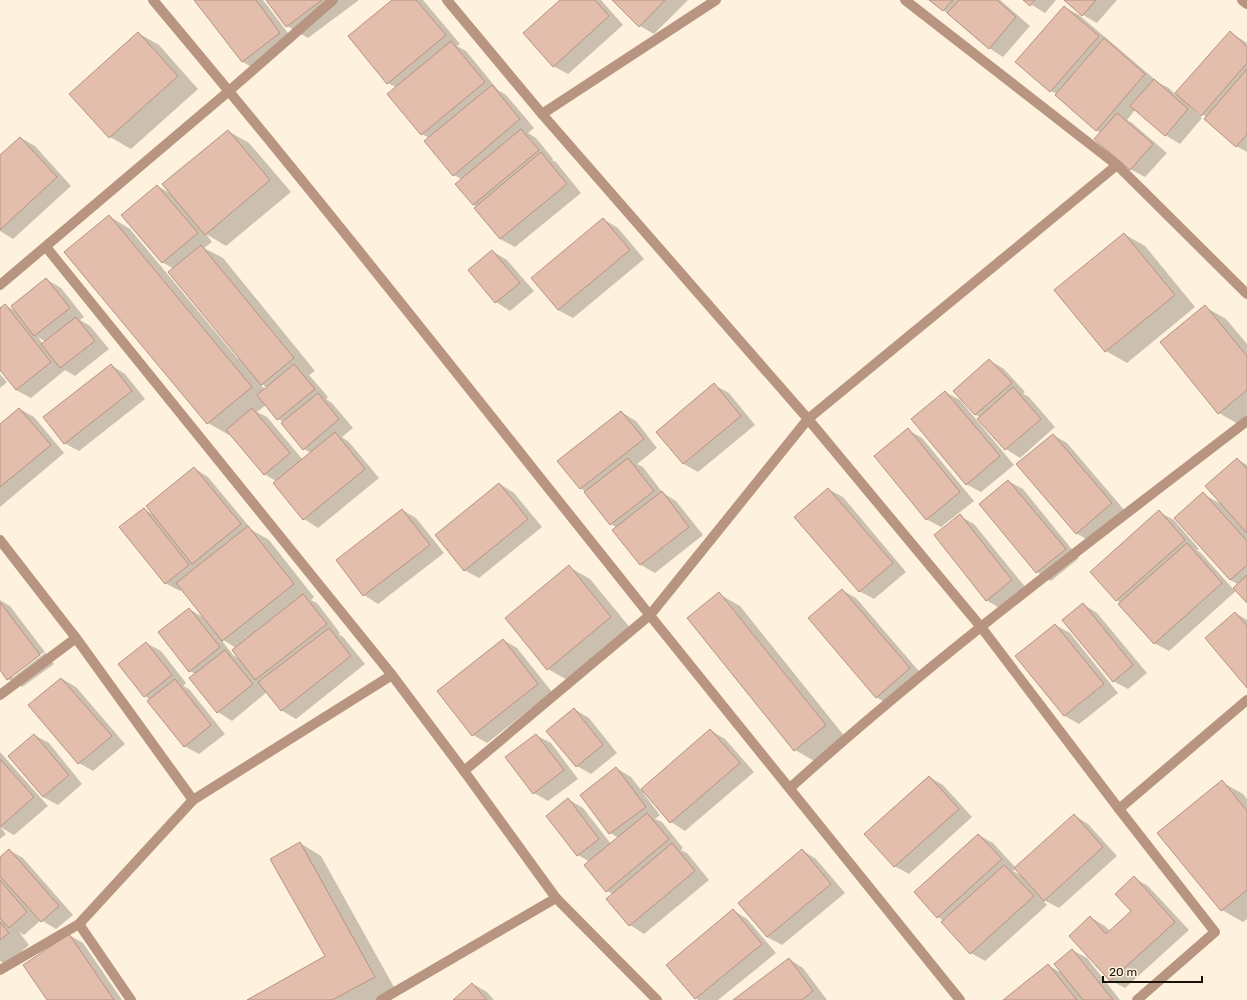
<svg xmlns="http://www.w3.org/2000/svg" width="1247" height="1000" font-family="Rubik,sans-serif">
<rect width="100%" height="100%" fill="#fef1dd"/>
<g fill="#0003" fill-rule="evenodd">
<polygon points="196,0 263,0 294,41 257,70 243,62"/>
<polygon points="267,0 359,0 308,38 287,26"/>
<polygon points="394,0 423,0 460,44 457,46 466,51 498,90 506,95 534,128 528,133 536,138 553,159 552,160 556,162 581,193 515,247 500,239 476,208 477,207 474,205 456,184 461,179 454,175 429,138 422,134 388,95 397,88 388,83"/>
<polygon points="562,0 601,0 623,25 568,74 553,66"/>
<polygon points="614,0 688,0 654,34 640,26"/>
<polygon points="931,0 1000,0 1030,26 1003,57 989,48"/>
<polygon points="1024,0 1056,0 1045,13"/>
<polygon points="1066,0 1117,0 1097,23 1083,15"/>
<polygon points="1064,7 1079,15 1159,83 1169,88 1176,95 1230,32 1244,41 1247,43 1247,152 1236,146 1206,117 1191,105 1190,107 1202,118 1180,144 1165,135 1135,110 1127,120 1132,123 1167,153 1145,177 1130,169 1101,133 1096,130 1057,94 1051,91 1017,62"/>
<polygon points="138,33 159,45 198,89 131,149 110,137"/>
<path d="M 228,131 L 249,143 L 291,192 L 226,246 L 206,234 L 212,242 L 204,248 L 223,258 L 315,371 L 309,375 L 328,397 L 326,399 L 332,403 L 353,428 L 342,437 L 349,442 L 379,478 L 318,528 L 304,519 L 276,481 L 264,474 L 231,434 L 229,435 L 208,423 L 109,216 L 130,229 L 238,359 L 240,357 L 174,269 L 162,262 L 157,186 L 172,194 ZM 259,382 L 267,388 L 265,390 ZM 266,405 L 278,419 L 284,422 L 304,449 L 311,453 L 303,460 L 267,417 L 257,412 Z"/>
<polygon points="21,138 35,146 71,186 13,239 0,231 0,157"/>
<polygon points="603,219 618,228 644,259 573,318 558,310"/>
<polygon points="1124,234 1145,246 1195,307 1127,363 1106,351 1056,290"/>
<polygon points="492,251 507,260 534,291 510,311 496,302 469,270"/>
<path d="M 46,279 L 61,288 L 84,317 L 80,320 L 90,326 L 109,349 L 75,376 L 65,370 L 31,398 L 16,390 L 0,369 L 0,309 L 5,305 L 17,312 ZM 38,337 L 46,342 L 43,344 Z"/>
<polygon points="1205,307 1226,319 1247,344 1247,419 1240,425 1219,413"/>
<polygon points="989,360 1004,369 1025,392 1023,394 1028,396 1055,427 1020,458 1006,449 979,419 980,417 976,415 955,391"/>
<polygon points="111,365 125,374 145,399 79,451 64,443"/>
<polygon points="0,374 7,382 0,388"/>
<polygon points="714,385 729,393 755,425 698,472 684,464"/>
<polygon points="945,392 960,400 1014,465 981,492 966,484"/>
<polygon points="20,409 34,417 64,453 0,507 0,425"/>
<polygon points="621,412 636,421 657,448 637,464 643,467 663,493 676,501 703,535 655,573 641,565 613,530 617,528 611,524 586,492 580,488"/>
<polygon points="908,430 922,438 974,501 941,527 926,519"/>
<polygon points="1053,435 1067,443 1126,512 1091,542 1076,533"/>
<polygon points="1237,459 1247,465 1247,602 1237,590 1169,651 1154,643 1121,603 1117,600 1092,572 1159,512 1174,520 1199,549 1197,550 1201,553 1233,589 1238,584 1230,580 1203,494 1221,504"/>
<path d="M 194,468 L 208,477 L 252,530 L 269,540 L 314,597 L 311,600 L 317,603 L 340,633 L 338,634 L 343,637 L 365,664 L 296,719 L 281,710 L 267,692 L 232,721 L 218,712 L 195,674 L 190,671 L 189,609 L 206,619 L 182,589 L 180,591 L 165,583 L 144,509 L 154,515 ZM 220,638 L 236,648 L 241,660 L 233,655 Z"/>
<polygon points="1008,481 1023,489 1079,558 1051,581 1037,572"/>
<polygon points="500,484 514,493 542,527 479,578 464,570"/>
<polygon points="828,489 843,497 906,572 874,599 859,591"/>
<polygon points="402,510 416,518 444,553 378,604 364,595"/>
<polygon points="960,516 974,524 1026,588 1001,609 986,600"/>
<polygon points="569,567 590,579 632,630 569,681 548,669"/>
<polygon points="842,590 856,598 924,677 891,706 876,697"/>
<polygon points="719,594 740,606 846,738 816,762 795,750"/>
<path d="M 0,600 L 10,606 L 54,664 L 22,687 L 8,679 L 0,668 ZM 44,652 L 45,653 L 12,678 L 12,675 Z"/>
<polygon points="1083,604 1097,613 1147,673 1128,689 1113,681"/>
<polygon points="1235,613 1247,620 1247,686"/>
<polygon points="1055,625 1070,633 1118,693 1079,724 1065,716 1017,656"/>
<polygon points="503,640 517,648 552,692 487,743 473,735"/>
<polygon points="146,643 161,651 186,683 183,686 189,689 225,734 199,754 184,746 150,700 145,696 119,664"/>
<polygon points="62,679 76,687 125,744 93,771 79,763"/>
<polygon points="574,709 589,718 617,753 591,774 577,766"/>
<polygon points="710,730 725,739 754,772 685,831 671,822 644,792 643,793 660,815 655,819 662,822 683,848 681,850 687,853 709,880 644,934 630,925 613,894 607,891 590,862 578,855 568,799 583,808 611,844 619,838 610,833 581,795 616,768 631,777 641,790"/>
<polygon points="34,735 49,743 82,784 58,805 43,797"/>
<polygon points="536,735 551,743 578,779 548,801 534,793"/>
<polygon points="0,752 48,806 14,835 0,827"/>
<polygon points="929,777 943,785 972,817 909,874 894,866"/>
<polygon points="1222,782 1243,794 1247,799 1247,919 1243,922 1222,910"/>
<path d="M 1074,815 L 1088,824 L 1117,856 L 1059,908 L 1042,899 L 1047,905 L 985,961 L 971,953 L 944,921 L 938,917 L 915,892 L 979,835 L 993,843 L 1016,868 ZM 1016,868 L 1022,876 L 1013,871 Z"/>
<polygon points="0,827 6,834 0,839"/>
<polygon points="300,843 321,856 395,989 375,1000 249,1000 326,957"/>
<polygon points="9,850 23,858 73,915 56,929 41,920 24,935 19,932 29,945 6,965 0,961 0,858"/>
<polygon points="802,850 816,859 845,893 782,945 767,937"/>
<polygon points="1134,878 1148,886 1189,930 1125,988 1110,980 1090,917 1105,926 1110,931 1132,911"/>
<polygon points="733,910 747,919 776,953 718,1000 698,1000 667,965"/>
<polygon points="69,935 83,943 122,1000 48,1000"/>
<polygon points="1072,950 1087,958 1120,1000 1004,1000 1048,965 1063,974"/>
<polygon points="789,959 803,968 827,1000 735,1000"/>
<polygon points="473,984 487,992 494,1000 454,1000"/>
</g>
<g fill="#e4bead" stroke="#b69282">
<polygon points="194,0 256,0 280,33 242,62"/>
<polygon points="266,0 322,0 286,27"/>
<polygon points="392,0 416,0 446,35 387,84 348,36"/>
<polygon points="560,0 595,0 609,16 553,67 523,33"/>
<polygon points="612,0 665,0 639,27"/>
<polygon points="929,0 953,0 943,11"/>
<polygon points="959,0 997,0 1016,17 989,49 947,13"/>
<polygon points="1023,0 1035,0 1030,6"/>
<polygon points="1064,0 1096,0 1082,16"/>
<polygon points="1064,6 1099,36 1050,92 1015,62"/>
<polygon points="1230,31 1247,47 1247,63 1201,116 1175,93"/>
<polygon points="138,32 178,76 109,138 69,94"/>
<polygon points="1104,38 1145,74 1096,131 1055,95"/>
<polygon points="451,41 485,82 421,135 387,94"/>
<polygon points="1247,69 1247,134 1236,147 1204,119"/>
<polygon points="1154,79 1188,109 1165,136 1130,106"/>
<polygon points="492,85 520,119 453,176 424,141"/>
<polygon points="1117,113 1153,144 1130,170 1094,139"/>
<polygon points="521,129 539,150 473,205 455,184"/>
<polygon points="228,130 270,180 205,235 162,184"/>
<polygon points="20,137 57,177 0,230 0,155"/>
<polygon points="541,152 567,184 500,239 474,208"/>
<polygon points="157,185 198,233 162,263 121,215"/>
<polygon points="109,215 252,387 207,424 64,252"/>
<polygon points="603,218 630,250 558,310 531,278"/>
<polygon points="1124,233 1175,295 1105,352 1054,290"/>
<polygon points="201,245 294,358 261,385 168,272"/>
<polygon points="492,250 520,283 495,303 468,270"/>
<polygon points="46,278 70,308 34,336 11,306"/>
<polygon points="5,304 51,362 16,390 0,370 0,308"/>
<polygon points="1205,305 1247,356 1247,390 1218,414 1160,342"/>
<polygon points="76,317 95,341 60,368 41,344"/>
<polygon points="989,359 1012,383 975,415 953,391"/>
<polygon points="111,364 132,391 64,444 43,417"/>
<polygon points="294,364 315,389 277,420 257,395"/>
<polygon points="714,383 741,416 683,464 656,432"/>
<polygon points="1013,387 1041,419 1005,450 977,419"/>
<polygon points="945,391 1000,456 966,485 911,419"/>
<polygon points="318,393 339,419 303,450 281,423"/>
<polygon points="19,408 51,445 0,487 0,424"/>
<polygon points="252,408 290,453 264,475 226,430"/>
<polygon points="621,411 644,439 580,489 557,461"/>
<polygon points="908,428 960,492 926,520 874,456"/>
<polygon points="335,432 365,469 303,520 273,483"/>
<polygon points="1053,434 1112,503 1076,534 1016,464"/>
<polygon points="628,458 654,491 610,525 584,492"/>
<polygon points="1237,458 1247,469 1247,533 1205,486"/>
<polygon points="194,467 241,524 192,564 146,506"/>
<polygon points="1008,480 1066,549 1036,573 979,504"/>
<polygon points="499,483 528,519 464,571 435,535"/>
<polygon points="828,488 893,563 859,592 794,517"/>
<polygon points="662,491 689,527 640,565 612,530"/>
<polygon points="1203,492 1247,541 1247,565 1230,580 1174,518"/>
<polygon points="144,508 189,565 165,584 119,527"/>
<polygon points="402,509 430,545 363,596 336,560"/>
<polygon points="1159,510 1185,540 1116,601 1090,572"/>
<polygon points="960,514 1012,580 986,601 934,535"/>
<polygon points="248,526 294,584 222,641 176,583"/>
<polygon points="1187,543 1222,583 1154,644 1118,604"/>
<polygon points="569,565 611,617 547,670 505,618"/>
<polygon points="1247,575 1247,603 1233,588"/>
<polygon points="842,589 910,668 876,698 808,618"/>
<polygon points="719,592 826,725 794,751 687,618"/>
<polygon points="303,594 327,624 255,680 232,650"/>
<polygon points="0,602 40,655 7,680 0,670"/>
<polygon points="1083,603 1133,665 1113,682 1062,620"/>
<polygon points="189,608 220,647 189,672 158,632"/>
<polygon points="1235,612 1247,626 1247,688 1205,638"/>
<polygon points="1055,624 1104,684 1064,716 1015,656"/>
<polygon points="329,628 351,656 281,711 258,682"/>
<polygon points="503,639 538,684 472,736 437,691"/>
<polygon points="146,642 172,675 144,697 118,664"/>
<polygon points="225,650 253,684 217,713 189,678"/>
<polygon points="61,678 112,736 78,764 28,705"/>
<polygon points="175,679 211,725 184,747 147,701"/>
<polygon points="574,708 603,745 576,767 546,731"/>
<polygon points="710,729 740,763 670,823 641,789"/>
<polygon points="34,734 69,775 43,797 8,756"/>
<polygon points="536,734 564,770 533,794 505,757"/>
<polygon points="0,759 34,797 0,827"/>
<polygon points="616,767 646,807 609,834 580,795"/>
<polygon points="929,776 959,809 894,867 864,834"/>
<polygon points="1222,780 1247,811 1247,890 1221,911 1157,833"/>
<polygon points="568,798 599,839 577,856 546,816"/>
<polygon points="647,813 669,839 606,892 584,865"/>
<polygon points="1074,814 1103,847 1044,901 1014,868"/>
<polygon points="978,834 1002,859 937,918 914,892"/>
<polygon points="300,842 375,977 332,1000 247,1000 325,956 270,859"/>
<polygon points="672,843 695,871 629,926 606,899"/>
<polygon points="9,849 59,906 41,922 0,876 0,857"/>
<polygon points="802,849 831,884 767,937 738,903"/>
<polygon points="1004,865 1034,896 970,954 941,922"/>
<polygon points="1134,876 1175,922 1110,981 1069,936 1090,916 1106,934 1131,911 1115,894"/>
<polygon points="0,880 27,912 9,928 0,918"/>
<polygon points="733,909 762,944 695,999 666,965"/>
<polygon points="0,922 9,933 0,940"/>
<polygon points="69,934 114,1000 47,1000 23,965"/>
<polygon points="1072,949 1113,1000 1083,1000 1054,964"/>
<polygon points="789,958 813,991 802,1000 733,1000"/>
<polygon points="1048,964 1077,1000 1003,1000"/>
<polygon points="472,983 487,1000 453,1000"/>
</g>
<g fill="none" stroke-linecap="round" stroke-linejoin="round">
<g stroke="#b89580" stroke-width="10">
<path d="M 153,0 C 322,201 484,408 648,613 C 752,742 856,871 960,1000"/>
<polyline points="447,0 542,114 808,419 981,627 1119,809 1215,932 1137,1000"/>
<polyline points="905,0 1117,165"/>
<polyline points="1242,0 1247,4"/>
<polyline points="542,114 716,0"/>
<polyline points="46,247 392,675 464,771 556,898 657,1000"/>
<polyline points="0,285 229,91 333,0"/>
<polyline points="0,540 76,638"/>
<polyline points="0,695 76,638 193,800"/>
<polyline points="464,771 650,615 808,419 1117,165 1247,294"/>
<path d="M 790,788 C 935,657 1092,540 1247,421"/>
<polyline points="1119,809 1247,700"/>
<polyline points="79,924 131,1000"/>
<polyline points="0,970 79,924 193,800 392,675"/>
<polyline points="381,1000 556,898"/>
</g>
</g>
<path d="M1103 976v6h99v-6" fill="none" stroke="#181106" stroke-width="2"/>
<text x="1109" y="976" font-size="12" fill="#181106" stroke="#fef1dd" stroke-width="3" paint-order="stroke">20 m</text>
</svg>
